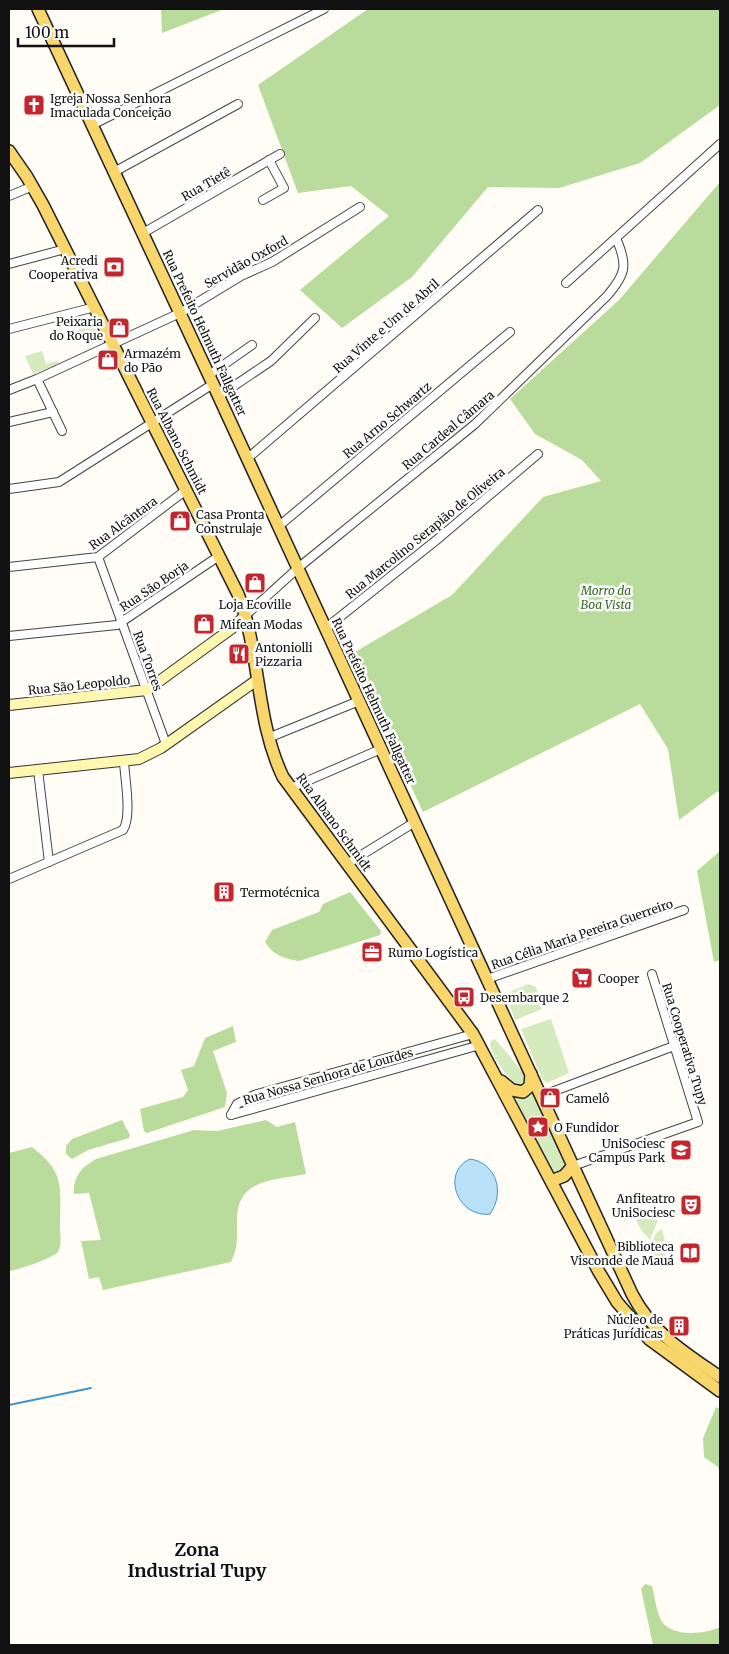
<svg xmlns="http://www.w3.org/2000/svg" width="729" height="1654" font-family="Merriweather,serif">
<rect width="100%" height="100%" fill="#fffdf5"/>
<g fill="#d5ebbd">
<polygon points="90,318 100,339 88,347 74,320"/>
<polygon points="42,351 46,364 57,361 58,364 33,374 25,356"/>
<polygon points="528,984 536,987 542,1009 515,1020 505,994"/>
<polygon points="551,1019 569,1073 547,1083 542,1079 521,1029"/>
<path d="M 494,1039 L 497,1041 L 525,1075 L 527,1082 L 522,1086 C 510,1085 490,1054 490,1042 Z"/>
<polygon points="533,1088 566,1163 564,1171 553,1175 509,1093 518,1097"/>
<polygon points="642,1216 658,1220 650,1240 641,1230 636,1220"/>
<path d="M 662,1229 L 667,1251 L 665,1256 L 658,1258 L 653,1255 C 653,1244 650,1236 662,1229 Z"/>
</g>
<g fill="#b9dc9c">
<polygon points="161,9 224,9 162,33"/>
<polygon points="368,9 720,9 720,105 640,163 559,188 488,187 412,277 342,328 300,290 389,216 351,186 298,193 258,85"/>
<polygon points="720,182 720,794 718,791 679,820 668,749 640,704 423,812 350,655 452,595 543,497 601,481 582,460 535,434 510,399 619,300"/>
<polygon points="720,851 720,960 714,962 697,871"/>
<path d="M 350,892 L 381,931 L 380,935 L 299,961 C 283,958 274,956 265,942 L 272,930 L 319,912 L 323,904 Z"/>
<polygon points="233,1026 236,1042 213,1051 227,1093 225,1107 147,1133 144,1131 140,1109 183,1097 188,1090 181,1070 194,1066 205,1038"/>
<polygon points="122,1120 130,1135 129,1138 88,1150 72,1159 66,1154 66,1146 72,1139"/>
<path d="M 266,1120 L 277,1127 L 295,1122 L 306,1174 C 272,1181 235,1178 237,1224 C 237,1239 238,1248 231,1262 L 103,1290 L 99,1277 L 89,1279 L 81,1241 L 101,1240 L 89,1193 L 74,1194 C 73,1176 82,1167 96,1159 L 194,1130 L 217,1131 Z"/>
<path d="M 32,1147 C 63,1171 61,1184 60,1221 C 59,1230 63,1244 58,1252 C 55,1257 16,1271 9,1271 L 9,1153 Z"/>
<polygon points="716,1407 720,1409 720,1473 718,1467 704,1457 703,1438"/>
<path d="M 645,1584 L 652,1586 C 655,1596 656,1611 661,1620 C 670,1638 706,1634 720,1627 L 720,1645 L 653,1645 L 641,1589 Z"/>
</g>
<path fill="#b9e0f7" stroke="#3f96cf" d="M 470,1159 C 497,1163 505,1193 490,1214 C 457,1218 441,1172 470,1159 Z"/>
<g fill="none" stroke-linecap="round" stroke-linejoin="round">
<polyline stroke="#3f96cf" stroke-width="2" points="9,1405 91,1388"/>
<g stroke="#444" stroke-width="10">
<g id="street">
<polyline points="92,125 324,9"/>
<polyline points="114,172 238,104"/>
<polyline points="9,196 33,186"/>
<polyline points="263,200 284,188 269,160"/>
<polyline points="143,233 280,154"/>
<polyline points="9,264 65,249"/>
<polyline points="566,283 720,144"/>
<polyline points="9,329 95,307"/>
<polyline points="209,375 252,345"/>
<polyline points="37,379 62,431"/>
<polyline points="9,390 37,379 180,313 241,276 272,262 360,207"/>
<polyline points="219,396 271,361 315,318"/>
<polyline points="9,422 53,412"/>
<polyline points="248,458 538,210"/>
<polyline points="9,489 59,482 213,384"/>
<polyline points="279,526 510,332"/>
<polyline points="98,557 166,744"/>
<polyline points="9,567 98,557 186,490"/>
<path d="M 246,615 L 298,568 L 475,424 L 607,296 C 626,274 628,265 616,238"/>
<polyline points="326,628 439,538 538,454"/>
<polyline points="9,636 117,625 219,556"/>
<polyline points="268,738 359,701"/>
<polyline points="38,770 49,862"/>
<polyline points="291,788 381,749"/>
<polyline points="347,864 415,822"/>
<path d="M 9,879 L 123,830 C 132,817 125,779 124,762"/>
<polyline points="487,979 684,910"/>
<polyline points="541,1096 674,1046"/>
<polyline points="231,1115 237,1104 254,1095 473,1034"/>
<polyline points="231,1115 480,1045"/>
<polyline points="573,1166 698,1122 652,974"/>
</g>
</g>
<g stroke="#333" stroke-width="12">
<g id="secondary">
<polyline points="9,705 147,690 231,629 246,615"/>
<polyline points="9,773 139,759 161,748 257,680"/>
</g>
</g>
<g stroke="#222" stroke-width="14">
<g id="primary">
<path d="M 38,9 L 213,384 L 632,1294 C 652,1333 685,1353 720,1377"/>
<path d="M 9,151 L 27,177 L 43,205 L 238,594 C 261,653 255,719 283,777 L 473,1034 L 599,1272 L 617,1302 L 649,1339 L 720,1391"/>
<polyline points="501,1081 512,1090 523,1092 530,1086 531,1074"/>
<polyline points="551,1181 564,1176 573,1166"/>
</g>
</g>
<use href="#street" stroke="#fff" stroke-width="8"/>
<use href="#secondary" stroke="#fff6b0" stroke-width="10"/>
<use href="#primary" stroke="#f9d66b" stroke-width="11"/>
</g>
<defs>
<g id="church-square" transform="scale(1.125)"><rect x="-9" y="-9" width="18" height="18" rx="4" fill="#c4262e" stroke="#fff"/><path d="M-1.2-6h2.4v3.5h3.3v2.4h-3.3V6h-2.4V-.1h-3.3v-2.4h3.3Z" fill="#fff"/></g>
<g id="bank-square" transform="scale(1.125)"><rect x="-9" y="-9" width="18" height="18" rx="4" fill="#c4262e" stroke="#fff"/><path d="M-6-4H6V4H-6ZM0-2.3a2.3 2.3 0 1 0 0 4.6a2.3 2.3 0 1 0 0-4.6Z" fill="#fff"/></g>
<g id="shop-square" transform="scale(1.125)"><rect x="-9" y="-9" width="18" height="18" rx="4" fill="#c4262e" stroke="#fff"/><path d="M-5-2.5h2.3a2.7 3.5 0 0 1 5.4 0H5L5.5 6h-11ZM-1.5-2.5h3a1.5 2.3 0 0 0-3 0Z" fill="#fff"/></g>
<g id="restaurant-square" transform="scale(1.125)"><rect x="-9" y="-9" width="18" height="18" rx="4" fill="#c4262e" stroke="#fff"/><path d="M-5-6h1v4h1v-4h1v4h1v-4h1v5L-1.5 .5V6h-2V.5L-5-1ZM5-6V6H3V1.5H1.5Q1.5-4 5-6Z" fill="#fff"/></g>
<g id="building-square" transform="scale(1.125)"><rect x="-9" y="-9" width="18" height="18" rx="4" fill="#c4262e" stroke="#fff"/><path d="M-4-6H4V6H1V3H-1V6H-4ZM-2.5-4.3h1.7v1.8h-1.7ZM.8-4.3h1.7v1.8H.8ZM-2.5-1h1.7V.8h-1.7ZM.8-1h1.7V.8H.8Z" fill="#fff"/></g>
<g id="office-square" transform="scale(1.125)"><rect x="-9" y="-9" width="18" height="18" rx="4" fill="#c4262e" stroke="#fff"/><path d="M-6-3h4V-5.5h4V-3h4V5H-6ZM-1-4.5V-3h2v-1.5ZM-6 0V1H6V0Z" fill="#fff"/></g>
<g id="supermarket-square" transform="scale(1.125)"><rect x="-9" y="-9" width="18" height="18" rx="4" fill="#c4262e" stroke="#fff"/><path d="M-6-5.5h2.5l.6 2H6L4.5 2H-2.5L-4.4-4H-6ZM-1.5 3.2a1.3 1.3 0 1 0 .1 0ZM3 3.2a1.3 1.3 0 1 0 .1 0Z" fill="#fff"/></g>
<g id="bus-square" transform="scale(1.125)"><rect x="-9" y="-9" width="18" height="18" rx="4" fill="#c4262e" stroke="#fff"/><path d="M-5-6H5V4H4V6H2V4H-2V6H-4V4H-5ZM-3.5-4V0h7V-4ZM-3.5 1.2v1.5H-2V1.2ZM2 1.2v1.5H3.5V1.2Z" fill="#fff"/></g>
<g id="sight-square" transform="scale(1.125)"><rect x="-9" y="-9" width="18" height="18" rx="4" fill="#c4262e" stroke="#fff"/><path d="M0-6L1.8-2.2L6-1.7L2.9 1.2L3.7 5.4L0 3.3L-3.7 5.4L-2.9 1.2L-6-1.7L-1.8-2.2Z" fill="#fff"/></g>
<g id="university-square" transform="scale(1.125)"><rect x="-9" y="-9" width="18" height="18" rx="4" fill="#c4262e" stroke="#fff"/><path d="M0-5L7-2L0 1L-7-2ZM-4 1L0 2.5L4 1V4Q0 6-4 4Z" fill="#fff"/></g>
<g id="theatre-square" transform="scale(1.125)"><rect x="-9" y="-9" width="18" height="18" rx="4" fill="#c4262e" stroke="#fff"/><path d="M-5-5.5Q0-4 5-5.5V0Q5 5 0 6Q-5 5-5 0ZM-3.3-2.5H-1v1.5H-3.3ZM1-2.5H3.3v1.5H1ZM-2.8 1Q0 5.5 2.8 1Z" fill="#fff"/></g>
<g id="library-square" transform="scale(1.125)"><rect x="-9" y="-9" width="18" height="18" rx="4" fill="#c4262e" stroke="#fff"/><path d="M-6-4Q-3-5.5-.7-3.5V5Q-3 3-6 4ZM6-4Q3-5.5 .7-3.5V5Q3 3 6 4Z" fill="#fff"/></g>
</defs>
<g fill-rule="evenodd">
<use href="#church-square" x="34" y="105"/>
<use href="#bank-square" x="114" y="267"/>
<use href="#shop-square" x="119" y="328"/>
<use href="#shop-square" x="108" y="360"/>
<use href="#shop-square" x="180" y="521"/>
<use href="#shop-square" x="255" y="583"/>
<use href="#shop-square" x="204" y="624"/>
<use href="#restaurant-square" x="239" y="654"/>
<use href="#building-square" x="224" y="892"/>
<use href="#office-square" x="372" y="952"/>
<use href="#supermarket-square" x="582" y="978"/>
<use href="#bus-square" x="464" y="997"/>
<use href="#shop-square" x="550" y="1098"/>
<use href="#sight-square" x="538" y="1127"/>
<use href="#university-square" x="681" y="1150"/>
<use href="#theatre-square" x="691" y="1205"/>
<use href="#library-square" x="690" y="1253"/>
<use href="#building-square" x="679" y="1326"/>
</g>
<g text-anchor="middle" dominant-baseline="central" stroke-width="5" stroke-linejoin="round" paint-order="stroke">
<g font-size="12" fill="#111" stroke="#fff" text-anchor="start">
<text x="50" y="98">Igreja Nossa Senhora<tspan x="50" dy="14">Imaculada Conceição</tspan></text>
<text x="98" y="260" text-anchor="end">Acredi<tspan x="98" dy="14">Cooperativa</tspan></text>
<text x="103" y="321" text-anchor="end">Peixaria<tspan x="103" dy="14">do Roque</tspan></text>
<text x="124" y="353">Armazém<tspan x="124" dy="14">do Pão</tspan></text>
<text x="196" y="514">Casa Pronta<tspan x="196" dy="14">Construlaje</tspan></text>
<text x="255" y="604" text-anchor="middle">Loja Ecoville</text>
<text x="220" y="624">Mifean Modas</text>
<text x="255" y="647">Antoniolli<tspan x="255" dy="14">Pizzaria</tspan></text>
<text x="240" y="892">Termotécnica</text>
<text x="388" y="952">Rumo Logística</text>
<text x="598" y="978">Cooper</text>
<text x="480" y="997">Desembarque 2</text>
<text x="566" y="1098">Camelô</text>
<text x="554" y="1127">O Fundidor</text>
<text x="665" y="1143" text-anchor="end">UniSociesc<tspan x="665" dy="14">Campus Park</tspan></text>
<text x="675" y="1198" text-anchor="end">Anfiteatro<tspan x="675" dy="14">UniSociesc</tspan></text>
<text x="674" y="1246" text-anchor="end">Biblioteca<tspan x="674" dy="14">Visconde de Mauá</tspan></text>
<text x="663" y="1319" text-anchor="end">Núcleo de<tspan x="663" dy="14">Práticas Jurídicas</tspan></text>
</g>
<g font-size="12" fill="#111" stroke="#fff">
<text transform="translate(206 184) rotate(-30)">Rua Tietê</text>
<text transform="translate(246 262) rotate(-29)">Servidão Oxford</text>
<text transform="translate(386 326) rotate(-41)">Rua Vinte e Um de Abril</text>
<text transform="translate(205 333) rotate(65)">Rua Prefeito Helmuth Fallgatter</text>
<text transform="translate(387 420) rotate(-40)">Rua Arno Schwartz</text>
<text transform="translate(448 430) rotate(-40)">Rua Cardeal Câmara</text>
<text transform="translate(177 441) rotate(63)">Rua Albano Schmidt</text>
<text transform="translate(123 523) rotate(-36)">Rua Alcântara</text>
<text transform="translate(425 533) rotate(-39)">Rua Marcolino Serapião de Oliveira</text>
<text transform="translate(154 586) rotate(-34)">Rua São Borja</text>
<text transform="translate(148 661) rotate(70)">Rua Torres</text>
<text transform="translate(79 685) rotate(-6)">Rua São Leopoldo</text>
<text transform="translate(374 701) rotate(65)">Rua Prefeito Helmuth Fallgatter</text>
<text transform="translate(334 822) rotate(54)">Rua Albano Schmidt</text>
<text transform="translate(582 934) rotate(-19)">Rua Célia Maria Pereira Guerreiro</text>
<text transform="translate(685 1044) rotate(73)">Rua Cooperativa Tupy</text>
<text transform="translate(328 1076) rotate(-16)">Rua Nossa Senhora de Lourdes</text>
</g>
<g font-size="12" font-style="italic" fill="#2f6b1f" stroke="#fff">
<text x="606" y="590">Morro da<tspan x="606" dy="14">Boa Vista</tspan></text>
</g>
<g font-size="18" font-weight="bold" fill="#111" stroke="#fff">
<text x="197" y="1549">Zona<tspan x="197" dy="21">Industrial Tupy</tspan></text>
</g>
</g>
<rect width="729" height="1654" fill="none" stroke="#111111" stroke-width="20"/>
<path d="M18 38v8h96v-8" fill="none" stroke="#111111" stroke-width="2.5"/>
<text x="25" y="38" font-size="15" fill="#111111" stroke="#ffffff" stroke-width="4" paint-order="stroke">100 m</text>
</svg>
